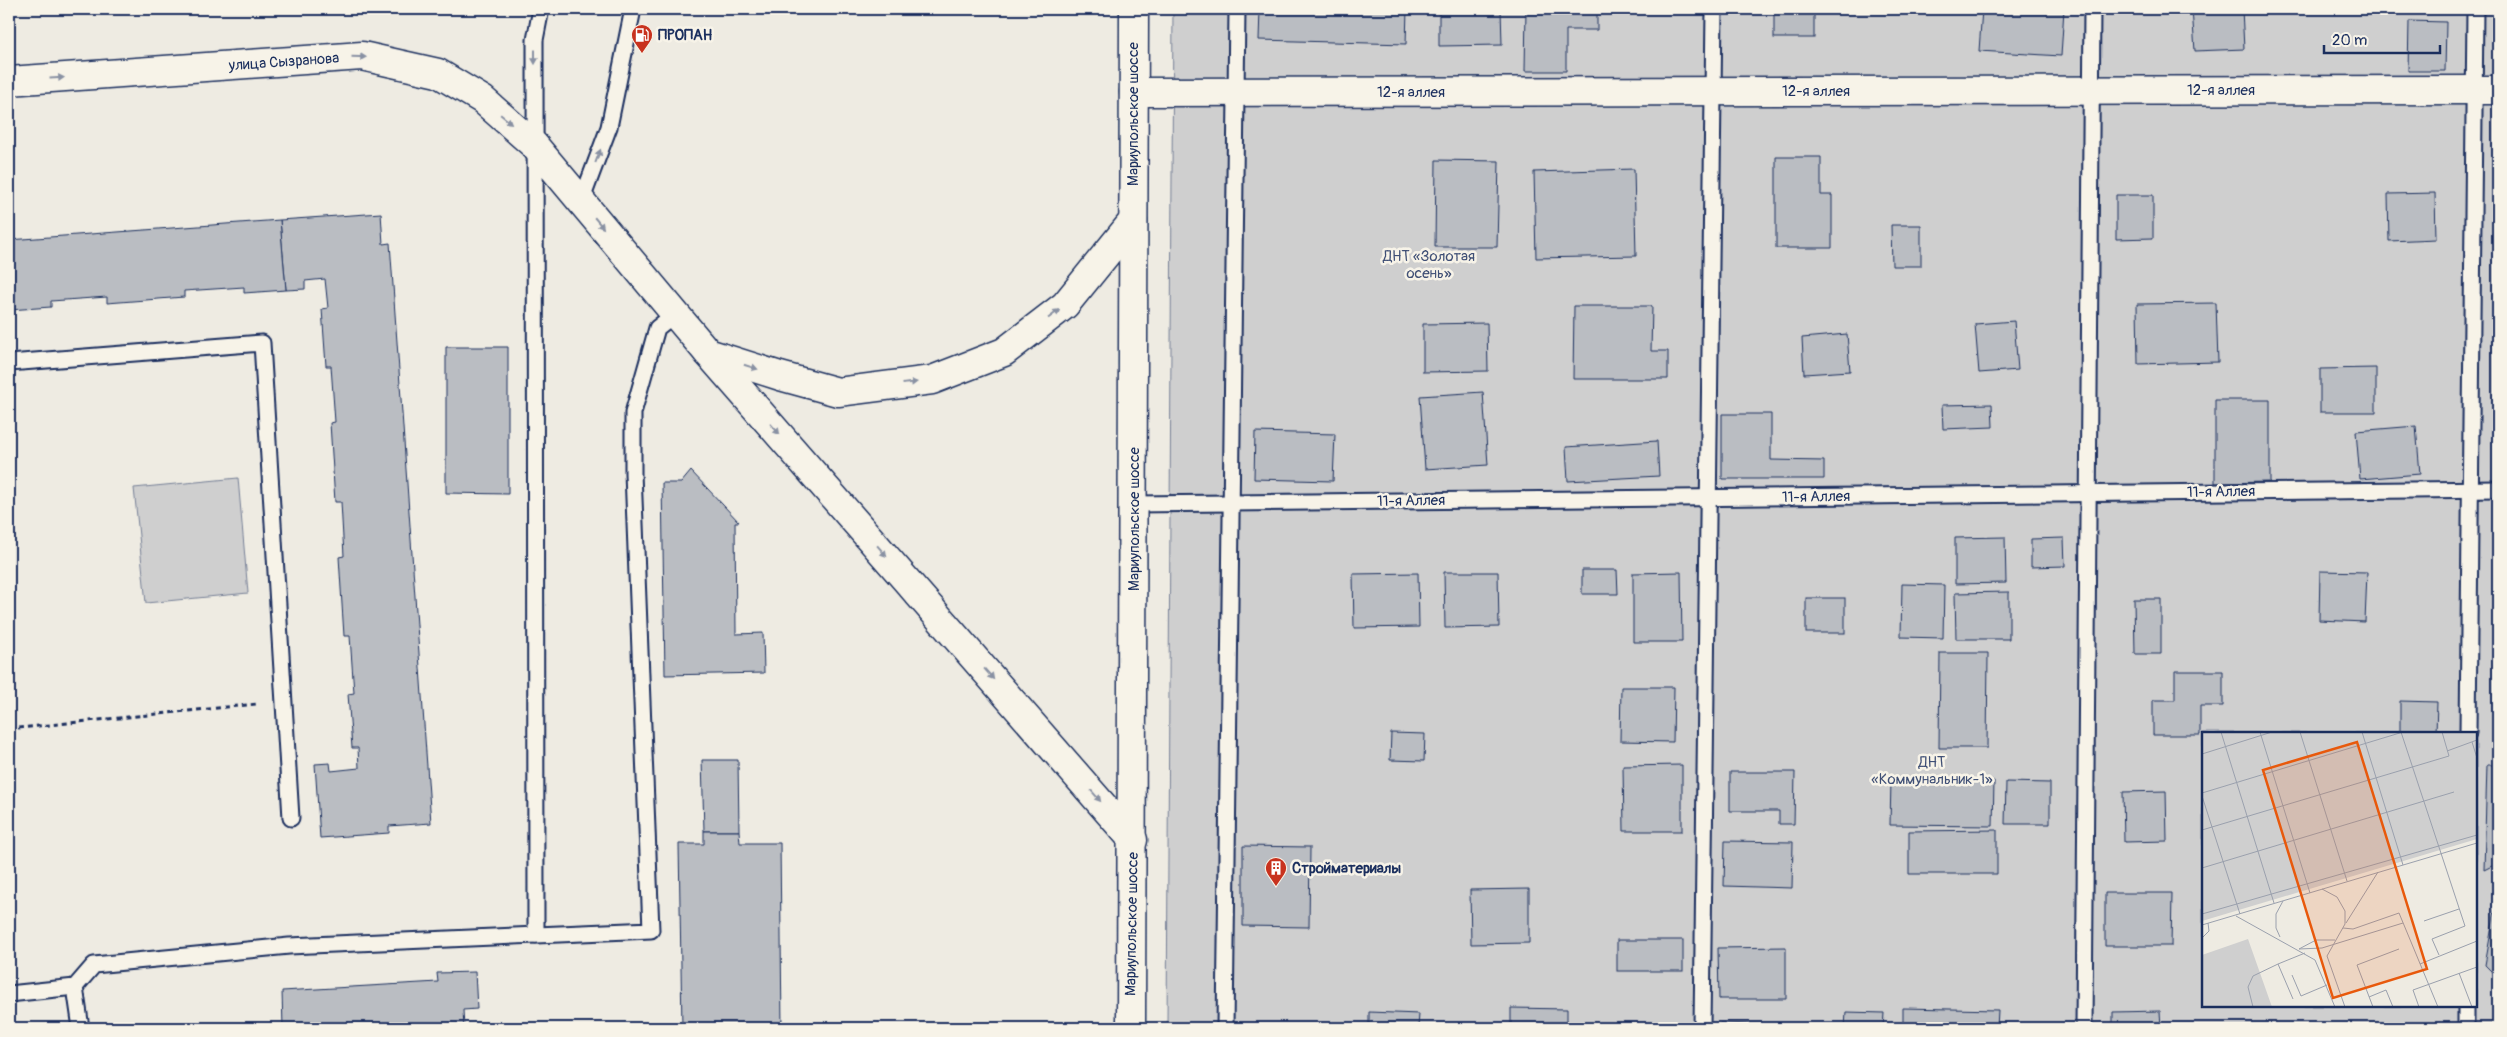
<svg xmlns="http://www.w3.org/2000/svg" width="2507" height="1037" font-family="Pangolin,sans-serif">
<rect width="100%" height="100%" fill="#eeebe2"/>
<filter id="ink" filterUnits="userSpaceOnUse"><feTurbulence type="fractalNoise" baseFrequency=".02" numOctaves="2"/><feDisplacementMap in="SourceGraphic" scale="10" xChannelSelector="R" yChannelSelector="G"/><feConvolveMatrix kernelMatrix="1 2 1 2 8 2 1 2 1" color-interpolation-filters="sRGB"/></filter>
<g filter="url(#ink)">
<g fill="#cfcfcf" stroke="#757f96" fill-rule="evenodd">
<path d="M 1173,9 L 2498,9 L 2498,1028 L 1167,1028 ZM 2203,733 L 2476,733 L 2476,1006 L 2203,1006 Z"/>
<polygon points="238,478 248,593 146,603 134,488"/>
</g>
<g fill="#babdc2" stroke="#1b2f5e">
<polygon points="1260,9 1407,9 1406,44 1259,40"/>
<polygon points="1439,9 1501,9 1502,45 1439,46"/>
<polygon points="1526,9 1597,9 1597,30 1566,30 1566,71 1525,71"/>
<rect x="1774" y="9" width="40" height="29"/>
<polygon points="1982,9 2064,9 2061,56 1979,51"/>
<polygon points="2192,9 2242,9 2244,49 2195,51"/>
<polygon points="2409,21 2446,22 2445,71 2408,71"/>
<polygon points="1776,157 1821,157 1821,195 1832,195 1832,248 1776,248"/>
<polygon points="1436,160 1499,161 1497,247 1435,247"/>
<polygon points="1634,169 1636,256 1536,258 1534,172"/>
<polygon points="2435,193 2436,239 2389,241 2388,194"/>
<polygon points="2116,195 2153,195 2153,238 2116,239"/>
<polygon points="381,213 383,244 390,243 431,823 389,826 389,833 320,838 315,764 330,763 331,771 359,768 358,748 352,748 348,694 354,693 350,636 344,636 339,557 344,556 341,502 335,502 330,423 335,422 331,366 326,366 322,309 328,308 325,279 305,281 305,289 286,290 280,220"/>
<polygon points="280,220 286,290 244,293 244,287 184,291 184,297 107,303 107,297 51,301 51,307 9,310 9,240"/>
<polygon points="1891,225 1921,225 1921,266 1892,266"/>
<polygon points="2216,303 2218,362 2138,364 2137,304"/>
<polygon points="1574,306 1652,306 1651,351 1668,351 1668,379 1573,379"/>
<polygon points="2014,321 2018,370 1979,373 1975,324"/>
<polygon points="1487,323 1488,371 1423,372 1423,324"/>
<polygon points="1847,334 1850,371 1804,374 1802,338"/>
<polygon points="446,347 508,347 508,494 446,493"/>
<polygon points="2376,368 2376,412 2320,412 2320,369"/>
<polygon points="1483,392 1488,465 1425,469 1420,396"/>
<polygon points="2215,400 2270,400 2270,482 2215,483"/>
<polygon points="1992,404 1993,427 1943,429 1942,405"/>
<polygon points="1722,414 1771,414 1771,460 1824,461 1824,479 1722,479"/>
<polygon points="2416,426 2420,474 2360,479 2356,431"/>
<polygon points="1255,432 1335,434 1333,481 1254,479"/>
<polygon points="1657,441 1659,476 1568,481 1566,447"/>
<polygon points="691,471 739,522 735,522 736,634 763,633 764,673 665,675 662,483 681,483"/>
<polygon points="2005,537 2006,583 1955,584 1955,538"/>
<polygon points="2064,538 2065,566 2031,567 2031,539"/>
<polygon points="1582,570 1617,570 1618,594 1582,594"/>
<polygon points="2320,571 2367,572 2365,622 2319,620"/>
<polygon points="1444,572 1498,572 1499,627 1445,628"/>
<polygon points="1681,572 1682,642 1633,642 1633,573"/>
<polygon points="1418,573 1419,627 1354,628 1353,574"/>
<polygon points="1902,584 1944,585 1943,638 1901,637"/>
<polygon points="2009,592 2009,639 1956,639 1955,593"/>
<rect x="1806" y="598" width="39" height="35"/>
<polygon points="2134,599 2161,599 2161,654 2135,654"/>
<polygon points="1940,653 1988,653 1987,748 1939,748"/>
<polygon points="2175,671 2223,671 2223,706 2200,706 2200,735 2153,735 2153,700 2175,700"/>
<polygon points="1621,687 1674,687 1673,742 1620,741"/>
<polygon points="2400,701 2437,702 2436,733 2400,733"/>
<polygon points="1391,733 1425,734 1424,761 1390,760"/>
<polygon points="702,760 738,760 739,831 704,831"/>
<polygon points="1682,765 1682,831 1624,831 1623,766"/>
<polygon points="2487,765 2498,765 2498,863 2484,870"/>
<polygon points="1730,772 1795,772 1794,824 1779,824 1779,811 1730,811"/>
<polygon points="1891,780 1994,781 1993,826 1890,825"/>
<polygon points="2006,782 2050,783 2050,824 2005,824"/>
<polygon points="2166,791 2167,841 2124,842 2123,792"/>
<polygon points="1997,830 1997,874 1909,874 1909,831"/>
<polygon points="704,831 739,831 740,843 780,843 782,1028 682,1028 679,844 704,844"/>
<polygon points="1725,841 1793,842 1792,888 1724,886"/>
<polygon points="1243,846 1310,847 1309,927 1243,926"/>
<polygon points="1529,889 1529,943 1471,944 1470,890"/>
<polygon points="2105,893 2172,893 2171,946 2105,946"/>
<polygon points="2498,893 2498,978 2485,965"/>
<rect x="1617" y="940" width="66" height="31"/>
<polygon points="1786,947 1786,999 1719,999 1718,948"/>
<polygon points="475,972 477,1009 463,1010 464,1028 283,1028 282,991 438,982 437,973"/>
<polygon points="1511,1008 1567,1009 1567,1028 1511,1028"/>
<polygon points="1903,1008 1998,1010 1997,1028 1903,1028"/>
<polygon points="2160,1011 2161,1028 2113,1028 2113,1012"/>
<polygon points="1369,1012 1419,1014 1418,1028 1369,1028"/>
<polygon points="1846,1012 1884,1013 1883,1028 1845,1028"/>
<polygon points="1720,1023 1790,1025 1789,1028 1720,1028"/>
</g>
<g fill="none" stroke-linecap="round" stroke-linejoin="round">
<g stroke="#1b2f5e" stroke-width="19">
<g id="lane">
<polyline points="581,202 609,127 633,9"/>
<polyline points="9,363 262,343 291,818"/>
<polyline points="1134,504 2498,489"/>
<polyline points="2468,733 2475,9"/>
<polyline points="536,935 535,40 541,9"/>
<polyline points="75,987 81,1028"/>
<polyline points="9,994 75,987 94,965 289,946 651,930 633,473 633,413 657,328 676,313"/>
<polyline points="1225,1028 1237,9"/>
<polyline points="1702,1028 1714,9"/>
<polyline points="2084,1028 2092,9"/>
<polyline points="2466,1028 2466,1006"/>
</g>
</g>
<g stroke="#1b2f5e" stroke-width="31">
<polyline id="street" points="1134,92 2498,90"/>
</g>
<g stroke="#1b2f5e" stroke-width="31">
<polyline id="secondary" points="9,81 362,56 438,73 483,100 534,145 708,353 780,376 838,392 932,380 1004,352 1065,305 1133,221"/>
</g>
<g stroke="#1b2f5e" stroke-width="31">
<g id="primary">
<polyline points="708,353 1133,840"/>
<polyline points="1131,1028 1134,9"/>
</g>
</g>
<polyline stroke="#1b2f5e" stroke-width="3" stroke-dasharray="5 4" stroke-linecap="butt" points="9,729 257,704"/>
<use href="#lane" stroke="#f7f3e8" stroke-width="15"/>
<use href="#street" stroke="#f7f3e8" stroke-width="28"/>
<use href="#secondary" stroke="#f7f3e8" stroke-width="28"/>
<use href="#primary" stroke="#f7f3e8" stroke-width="28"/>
</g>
<defs><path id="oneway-solid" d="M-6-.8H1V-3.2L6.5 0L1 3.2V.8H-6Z" transform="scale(1.25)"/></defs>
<g fill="#8991a3">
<use href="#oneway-solid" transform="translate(359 57) rotate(1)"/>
<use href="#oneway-solid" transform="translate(535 57) rotate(90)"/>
<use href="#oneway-solid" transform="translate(57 78) rotate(-4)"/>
<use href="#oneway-solid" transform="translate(506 119) rotate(39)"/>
<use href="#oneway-solid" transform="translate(598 156) rotate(-69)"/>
<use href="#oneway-solid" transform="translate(599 223) rotate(50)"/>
<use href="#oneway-solid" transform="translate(1054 314) rotate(-37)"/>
<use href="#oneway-solid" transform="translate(751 367) rotate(18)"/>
<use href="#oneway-solid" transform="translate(910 383) rotate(-7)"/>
<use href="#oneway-solid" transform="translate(775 429) rotate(49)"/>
<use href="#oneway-solid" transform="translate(882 551) rotate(49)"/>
<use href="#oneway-solid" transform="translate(989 674) rotate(49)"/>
<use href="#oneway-solid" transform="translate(1096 796) rotate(49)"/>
</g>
</g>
<defs>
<g id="fuel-pin" transform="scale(1.125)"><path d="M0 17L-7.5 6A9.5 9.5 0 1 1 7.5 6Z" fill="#c8321e" stroke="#f7f3e8"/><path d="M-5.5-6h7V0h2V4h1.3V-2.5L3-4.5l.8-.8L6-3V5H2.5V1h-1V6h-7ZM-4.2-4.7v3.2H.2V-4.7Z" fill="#fff"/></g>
<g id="building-pin" transform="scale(1.125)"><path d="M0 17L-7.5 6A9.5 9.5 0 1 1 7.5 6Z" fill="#c8321e" stroke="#f7f3e8"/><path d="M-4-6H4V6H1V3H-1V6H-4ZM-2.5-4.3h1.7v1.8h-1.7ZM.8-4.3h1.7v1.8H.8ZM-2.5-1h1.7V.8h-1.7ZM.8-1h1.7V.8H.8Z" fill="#fff"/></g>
</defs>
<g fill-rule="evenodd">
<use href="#fuel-pin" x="642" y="35"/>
<use href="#building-pin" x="1276" y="868"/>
</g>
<g text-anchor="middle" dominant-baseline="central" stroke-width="5" stroke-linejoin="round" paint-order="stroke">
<g font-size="15" font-weight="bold" fill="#1b2f5e" stroke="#f7f3e8" text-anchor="start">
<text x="658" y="35">ПРОПАН</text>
<text x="1292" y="868">Стройматериалы</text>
</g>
<g font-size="15" fill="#1b2f5e" stroke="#f7f3e8">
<text transform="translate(284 62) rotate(-4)">улица Сызранова</text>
<text x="2221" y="90">12-я аллея</text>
<text x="1816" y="91">12-я аллея</text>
<text x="1411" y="92">12-я аллея</text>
<text transform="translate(1133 114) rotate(-90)">Мариупольское шоссе</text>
<text transform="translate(2221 492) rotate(-1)">11-я Аллея</text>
<text transform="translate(1816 497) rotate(-1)">11-я Аллея</text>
<text transform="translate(1411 501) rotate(-1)">11-я Аллея</text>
<text transform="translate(1134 519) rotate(-90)">Мариупольское шоссе</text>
<text transform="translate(1132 924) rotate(-89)">Мариупольское шоссе</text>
</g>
<g font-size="15" fill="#3f4f75" stroke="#f7f3e8">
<text x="1429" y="256">ДНТ «Золотая<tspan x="1429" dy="17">осень»</tspan></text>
<text x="1932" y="762">ДНТ<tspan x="1932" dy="17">«Коммунальник-1»</tspan></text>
</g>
</g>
<g transform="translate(2202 732)">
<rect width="275" height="275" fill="#eeebe2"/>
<path d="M 0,0 L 275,0 L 275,107 L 0,189 ZM 46,207 L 70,275 L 0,275 L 0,223 Z" fill="#cfcfcf"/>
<path fill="none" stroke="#9aa0ad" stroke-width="1" d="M 19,0 L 72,171M 58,0 L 108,161M 98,0 L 145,149M 160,0 L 201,133M 199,0 L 263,194 L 230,207 L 237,223M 270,10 L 275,26M 245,19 L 275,8M 0,22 L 70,0M 0,61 L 201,0M 0,64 L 38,182M 0,98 L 247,24 L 240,0M 0,136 L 252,60M 120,157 L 135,165 L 143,179 L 143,192 L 125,224 L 143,275M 0,182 L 275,103M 34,184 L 113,228 L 133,275M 222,189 L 257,177M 144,191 L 176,140M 0,193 L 275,111M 141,196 L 151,197 L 197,181 L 236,275M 78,205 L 74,196 L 74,182 L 81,169M 0,206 L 7,199 L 6,191M 97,217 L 120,216 L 201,191M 97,217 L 114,208 L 133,208M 218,232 L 275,209M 257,241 L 270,275M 90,243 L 99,264 L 125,253M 167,265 L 184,258 L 191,275M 91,267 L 76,232 L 103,221M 51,275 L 46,255 L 51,244 L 76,232M 171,275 L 155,233 L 197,217M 217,275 L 211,258 L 275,235"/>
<path fill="#e8590c" fill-opacity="0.15" stroke="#e8590c" stroke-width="2.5" d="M 155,10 L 225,237 L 131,266 L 61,38 Z"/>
<rect width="275" height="275" fill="none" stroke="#1b2f5e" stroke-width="2.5"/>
</g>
<rect width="2507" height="1037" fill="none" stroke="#f7f3e8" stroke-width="30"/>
<rect x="15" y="15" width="2477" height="1007" fill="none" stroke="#1b2f5e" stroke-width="2" filter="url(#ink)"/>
<path d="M2324 45v8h116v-8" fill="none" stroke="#1b2f5e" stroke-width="2.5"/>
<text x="2332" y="45" font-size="15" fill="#1b2f5e" stroke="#f7f3e8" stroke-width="4" paint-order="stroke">20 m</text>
</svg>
